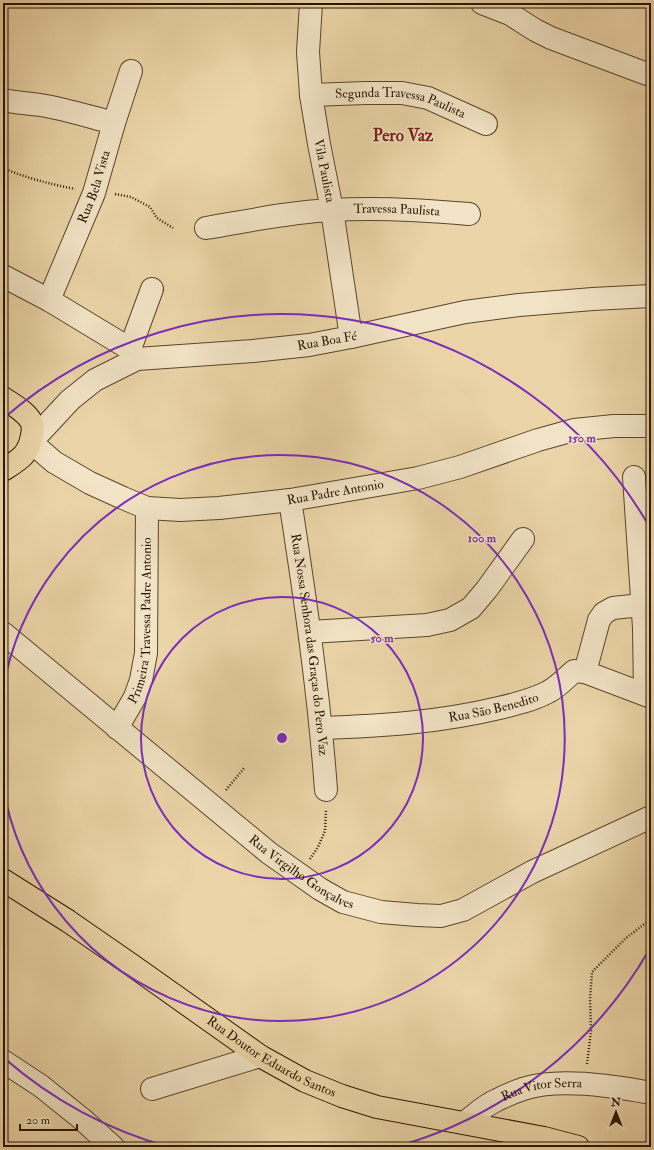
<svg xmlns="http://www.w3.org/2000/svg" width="654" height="1150" font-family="'IM FELL Double Pica',serif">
<rect width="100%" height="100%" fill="#ebd5a8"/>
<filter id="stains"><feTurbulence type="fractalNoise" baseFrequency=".005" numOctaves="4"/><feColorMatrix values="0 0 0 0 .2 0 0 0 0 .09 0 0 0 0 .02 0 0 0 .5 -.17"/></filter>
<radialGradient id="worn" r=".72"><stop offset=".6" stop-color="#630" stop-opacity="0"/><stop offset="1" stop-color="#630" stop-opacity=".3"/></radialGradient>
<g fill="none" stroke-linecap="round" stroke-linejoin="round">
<g stroke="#5a452a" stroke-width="24">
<g id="minor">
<path id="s1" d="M 311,3 L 308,52 L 311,95 L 319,144 L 332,210 L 351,337"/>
<polyline points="482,3 510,14 535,30 551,38 647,74"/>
<path id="s2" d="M 311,95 L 366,93 L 402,93 L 428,98 L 486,124"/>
<path d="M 3,100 C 16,103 28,103 40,105 C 66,109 90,117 114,123"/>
<path id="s3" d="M 206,228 C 248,221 290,212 332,210 C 378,207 424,210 469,214"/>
<polyline points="3,276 49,300 130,349 137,359"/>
<path id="s4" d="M 651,296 L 593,299 L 519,305 L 465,312 L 351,337 L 309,345 L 253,351 L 137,359 L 95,380 L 70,400 L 31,442 L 54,462 L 90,483 L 123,498 L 147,508 L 180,510 L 219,508 L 290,500 L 418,478 L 460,467 L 538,440 L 574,430 L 614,426 L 651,426"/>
<path id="s5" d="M 49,300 L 94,193 L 114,123 L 131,71"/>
<polyline points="130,349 152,289"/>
<polyline points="634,477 644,628 645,694"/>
<path id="s6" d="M 290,500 C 305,597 319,693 326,790"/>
<polyline points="310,632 427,625 450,620 471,608 487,589 523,539"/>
<path id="s7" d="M 3,633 L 269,853 L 320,889 L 343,902 L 381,912 L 417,915 L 441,916 L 463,910 L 532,872 L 651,817"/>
<polyline points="585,672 599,620 604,613 613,608 641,605"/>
<path id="s8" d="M 117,728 L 135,697 L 141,680 L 146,653 L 147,508"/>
<path id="s9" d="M 322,728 C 382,726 441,722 499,708 C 516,704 533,700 548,692 C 558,687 566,678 574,671 L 585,672 L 651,697"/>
<polyline points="3,1061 41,1086 82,1119 113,1147"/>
<polyline points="152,1089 260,1056"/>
<path id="s10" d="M 464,1123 C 475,1115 485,1105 497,1100 C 505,1096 514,1092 523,1089 C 558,1077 615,1086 651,1093"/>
</g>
</g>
<g stroke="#291500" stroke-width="24">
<g id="major">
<path d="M 3,398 C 12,404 27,412 32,423 C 33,427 33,431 32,435 C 29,455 19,460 3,470"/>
<path id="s11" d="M 3,880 L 68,921 L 133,966 L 260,1056 L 305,1081 L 342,1096 L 377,1107 L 544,1138 L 578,1147"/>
</g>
</g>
<g stroke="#291500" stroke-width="2.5" stroke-dasharray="1 2" stroke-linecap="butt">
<path d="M 3,168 C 26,178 50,184 75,189"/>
<polyline points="115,194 131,197 150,207 157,218 173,228"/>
<polyline points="226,790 245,767"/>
<polyline points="310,859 318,847 325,831 326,810"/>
<polyline points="587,1064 591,1031 590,999 592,972 626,938 651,919"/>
</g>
<use href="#minor" stroke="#f2e4c6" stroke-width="22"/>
<use href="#major" stroke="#ebd5a8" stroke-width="22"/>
</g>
<g fill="none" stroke="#7b2cbf" stroke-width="2">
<circle cx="282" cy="738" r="141"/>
<path d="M3 689A283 283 0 1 1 3 787"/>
<path d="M649 950A424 424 0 0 1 395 1147M169 1147A424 424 0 0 1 4 1058M4 418A424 424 0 0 1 649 526"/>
</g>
<g text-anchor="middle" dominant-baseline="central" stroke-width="3" stroke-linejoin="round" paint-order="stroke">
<g font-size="13" fill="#291500" stroke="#f2e4c6">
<text stroke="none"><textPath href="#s2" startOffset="91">Segunda Travessa Paulista</textPath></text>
<text stroke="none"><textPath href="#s1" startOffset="169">Vila Paulista</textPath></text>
<text stroke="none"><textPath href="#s5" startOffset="122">Rua Bela Vista</textPath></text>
<text stroke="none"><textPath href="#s3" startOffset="192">Travessa Paulista</textPath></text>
<text transform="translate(327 341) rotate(-10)">Rua Boa Fé</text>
<text stroke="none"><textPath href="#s4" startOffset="979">Rua Padre Antonio</textPath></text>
<text stroke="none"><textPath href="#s8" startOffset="113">Primeira Travessa Padre Antonio</textPath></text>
<text stroke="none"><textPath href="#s6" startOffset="146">Rua Nossa Senhora das Graças do Pero Vaz</textPath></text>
<text stroke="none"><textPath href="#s9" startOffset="173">Rua São Benedito</textPath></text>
<text stroke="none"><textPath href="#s7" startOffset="383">Rua Virgilho Gonçalves</textPath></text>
<text stroke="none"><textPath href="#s11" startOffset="322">Rua Doutor Eduardo Santos</textPath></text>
<text stroke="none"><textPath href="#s10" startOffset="87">Rua Vitor Serra</textPath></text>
</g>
<g font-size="17" font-weight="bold" fill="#7a1f14" stroke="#f2e4c6">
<text x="403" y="135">Pero Vaz</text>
</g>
</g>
<circle cx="282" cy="738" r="6" fill="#7b2cbf" stroke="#f2e4c6" stroke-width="2"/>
<g font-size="12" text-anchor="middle" font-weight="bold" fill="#7b2cbf" stroke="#f2e4c6" stroke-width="3" stroke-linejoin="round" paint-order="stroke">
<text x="582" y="442">150 m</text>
<text x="482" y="542">100 m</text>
<text x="382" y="642">50 m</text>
</g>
<rect width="654" height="1150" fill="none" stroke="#ebd5a8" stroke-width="16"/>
<rect x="4" y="4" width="646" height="1142" fill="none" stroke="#291500" stroke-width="2"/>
<rect x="8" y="8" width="638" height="1134" fill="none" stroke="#291500"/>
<g transform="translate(616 1112)" stroke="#f2e4c6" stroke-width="3" paint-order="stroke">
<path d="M0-3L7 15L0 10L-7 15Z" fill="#291500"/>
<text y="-6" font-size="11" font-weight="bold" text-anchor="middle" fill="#291500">N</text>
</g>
<path d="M20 1124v6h57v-6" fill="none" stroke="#291500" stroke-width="2"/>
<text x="26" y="1124" font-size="12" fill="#291500" stroke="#f2e4c6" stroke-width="3" paint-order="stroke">20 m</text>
<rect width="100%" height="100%" filter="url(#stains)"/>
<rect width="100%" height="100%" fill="url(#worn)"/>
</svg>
